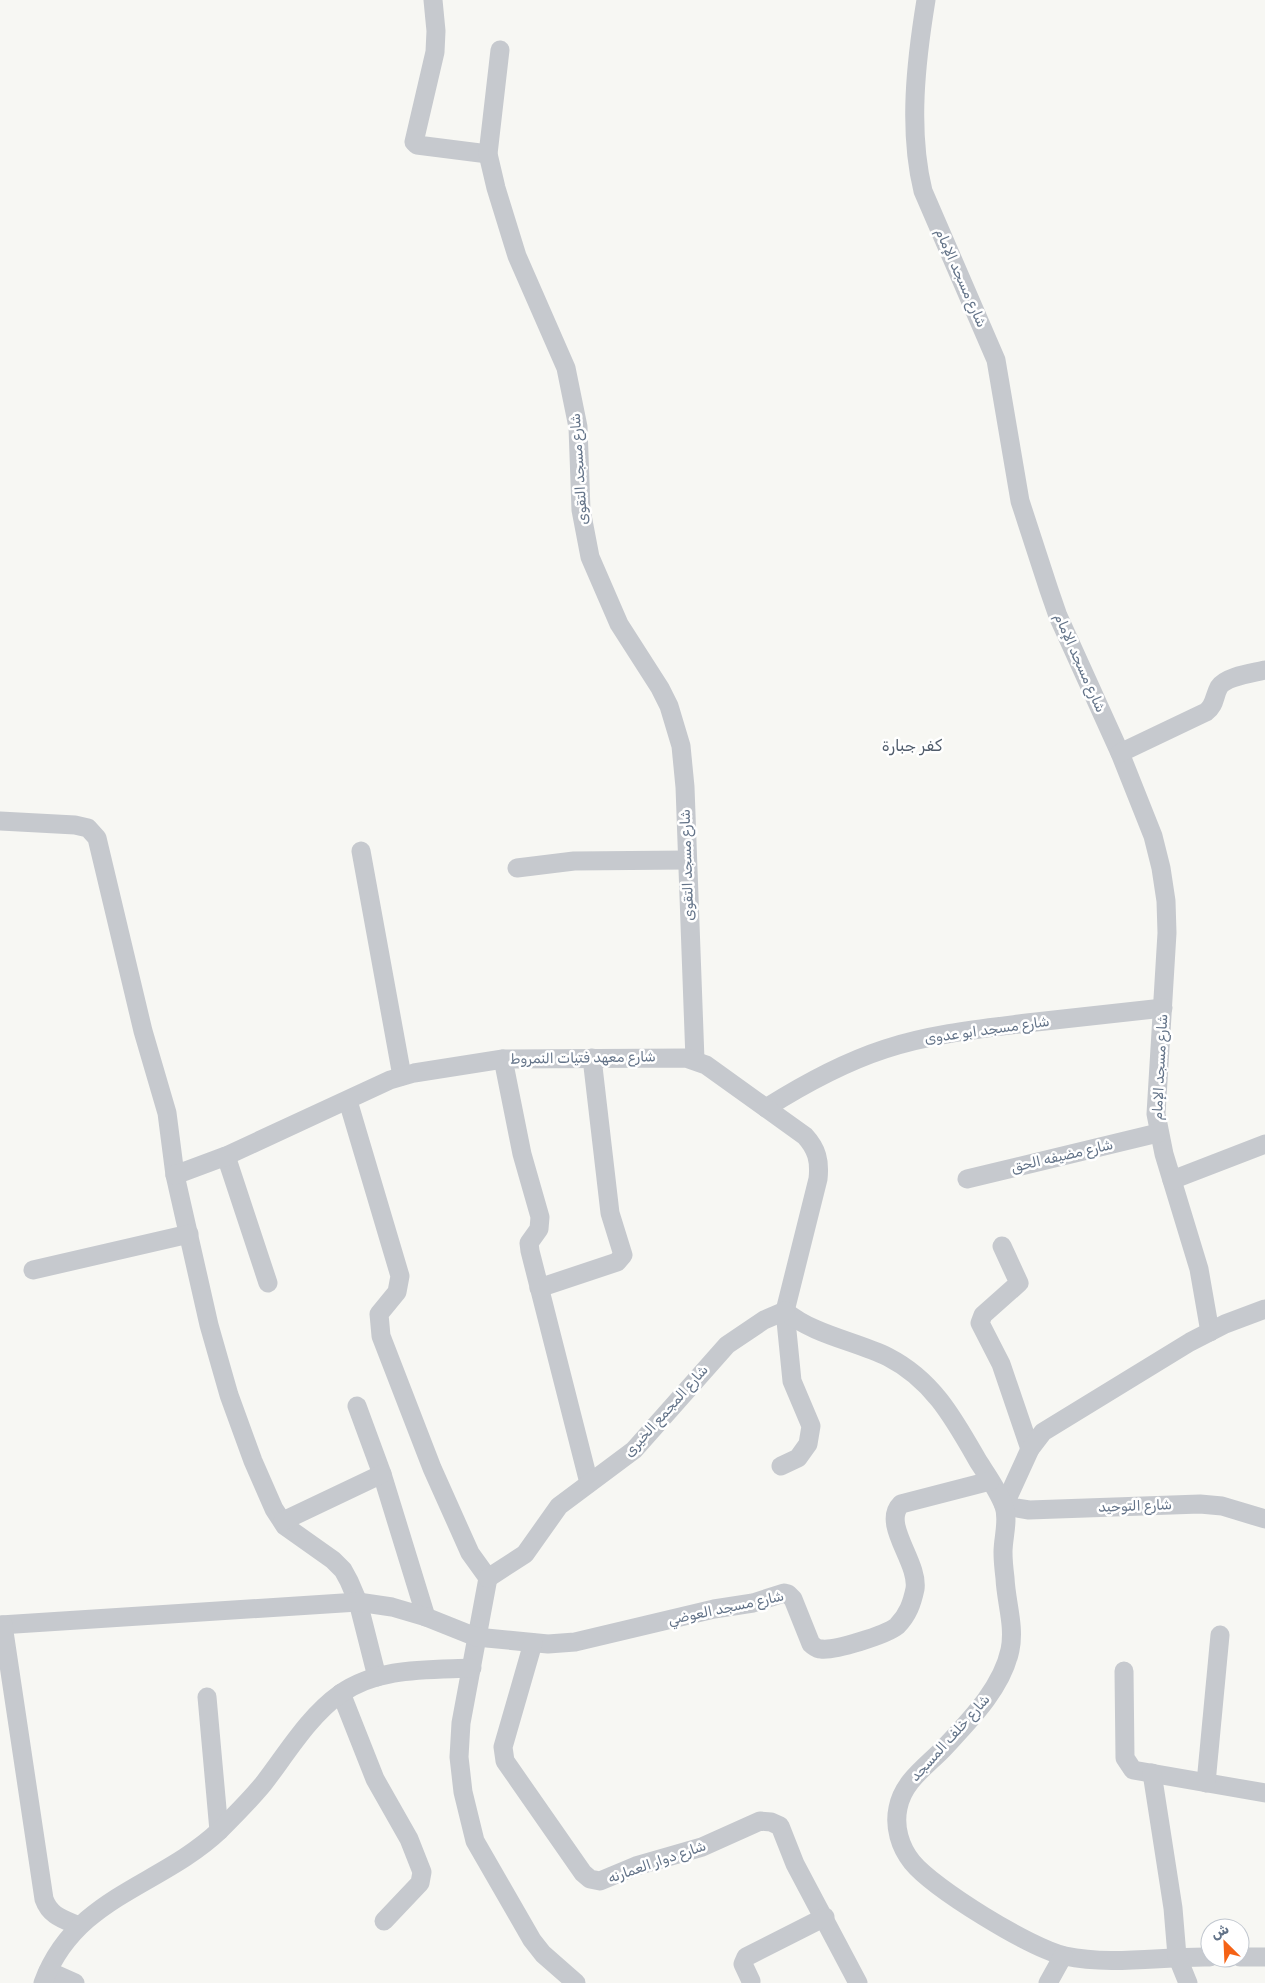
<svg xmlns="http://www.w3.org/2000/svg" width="1265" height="1983" font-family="Rubik,'Noto Naskh Arabic',sans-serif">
<rect width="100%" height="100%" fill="#f7f7f3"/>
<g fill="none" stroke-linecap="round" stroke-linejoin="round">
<g stroke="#c6c9ce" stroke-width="19">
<polyline points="433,0 436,31 435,52 414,142 417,145 488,154"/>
<path d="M 926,0 C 916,61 908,130 923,191 L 996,360 L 1020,501 L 1049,590 L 1058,616 L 1120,753 L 1153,836 L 1161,868 L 1166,901 L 1167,933 L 1156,1114 L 1164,1154 L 1199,1269 L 1210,1332"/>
<polyline points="500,50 488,154 496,188 517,256 566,368 578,427 581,510 590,557 619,624 660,688 669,706 681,746 685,787 695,1060"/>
<path d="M 1120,753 L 1206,712 C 1215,706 1214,696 1219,687 C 1226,676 1253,673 1265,670"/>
<polyline points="0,821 75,825 88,828 97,838 143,1031 167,1113 175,1175 209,1325 229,1395 253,1461 274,1509 285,1526 333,1560 343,1570 349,1581 358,1602 377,1677"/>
<polyline points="361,851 402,1076"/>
<polyline points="517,868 574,861 687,860"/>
<polyline points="503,1059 522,1154 540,1217 539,1229 529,1243 530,1251 589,1483"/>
<polyline points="348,1101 400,1276 397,1292 379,1314 381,1336 432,1468 470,1553 488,1578 461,1723 459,1757 463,1792 475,1841 532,1940 543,1954 576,1983"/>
<path d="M 766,1108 C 804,1084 842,1063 885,1049 C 931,1034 979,1029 1027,1023 C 1072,1018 1117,1013 1163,1008"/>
<polyline points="226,1156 268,1283"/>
<path d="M 175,1175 L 226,1156 L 390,1080 L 414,1073 L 503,1059 L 686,1058 L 706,1065 L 805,1136 C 817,1149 820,1161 818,1179 L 785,1311 L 792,1381 L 811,1426 L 808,1444 L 798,1458 L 781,1466"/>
<polyline points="967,1179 1158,1133"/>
<polyline points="1172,1180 1265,1144"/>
<polyline points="1002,1246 1019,1283 983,1315 980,1323 1001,1364 1030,1449"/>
<polyline points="33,1270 189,1234"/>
<polyline points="539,1288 617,1262 623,1255 610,1213 592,1058"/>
<polyline points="1265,1309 1225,1324 1190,1342 1043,1432 1030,1449 1004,1506 1029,1510 1200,1504 1222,1506 1265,1519"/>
<path d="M 785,1311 C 814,1335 855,1341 888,1357 C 933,1380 954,1419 978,1461 C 987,1475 998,1490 1004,1506 C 1009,1520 1003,1538 1003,1552 C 1003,1561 1004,1570 1005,1578 C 1006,1602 1015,1626 1010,1650 C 1002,1688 970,1720 944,1748 C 927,1766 903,1781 898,1808 C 894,1827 900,1847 912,1862 C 934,1889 1030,1948 1065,1956 C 1112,1966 1163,1956 1210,1957"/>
<polyline points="357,1406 382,1474 426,1617"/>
<polyline points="283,1521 382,1474"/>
<polyline points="488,1578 525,1554 559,1506 634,1450 727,1345 764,1320 785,1311"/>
<path d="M 0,1625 L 358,1602 L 392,1607 L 426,1617 L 476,1637 L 548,1644 L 575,1642 L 714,1609 L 753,1603 L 784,1593 L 788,1594 L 793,1599 L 811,1644 C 815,1647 817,1649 821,1649 C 834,1651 886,1635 897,1626 C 908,1615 912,1603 915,1589 C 919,1562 881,1524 901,1504 L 990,1481"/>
<path d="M 3,1625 L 44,1899 C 50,1916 63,1919 79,1926"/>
<polyline points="533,1643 503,1747 505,1761 583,1873 590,1879 600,1881 636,1866 702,1847 760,1821 771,1822 780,1826 795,1864 858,1983"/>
<polyline points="1124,1671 1125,1758 1133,1770 1265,1793"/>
<polyline points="341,1693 375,1779 409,1839 422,1872 420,1883 384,1921"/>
<polyline points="207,1697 219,1831"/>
<polyline points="1152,1773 1173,1908 1177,1956 1188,1983"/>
<polyline points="1206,1783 1220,1635"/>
<polyline points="1240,1957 1265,1957"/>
<polyline points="48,1971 75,1983"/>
<polyline points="751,1981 743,1964 746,1957 825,1917"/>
<path d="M 43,1983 C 75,1896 160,1887 220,1830 C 235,1815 251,1799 264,1783 C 287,1753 309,1716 340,1694 C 378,1667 427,1670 472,1668"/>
<polyline points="1048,1983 1063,1956"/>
</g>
</g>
<g text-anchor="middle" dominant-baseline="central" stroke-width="5" stroke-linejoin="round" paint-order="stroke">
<g font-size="14" fill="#637388" stroke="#fff">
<text transform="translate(961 278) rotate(66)">شارع مسجد الإمام</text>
<text transform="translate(579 469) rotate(-94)">شارع مسجد التقوى</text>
<text transform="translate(1080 663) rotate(66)">شارع مسجد الإمام</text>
<text transform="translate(687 865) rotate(-92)">شارع مسجد التقوى</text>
<text transform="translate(987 1030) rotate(-8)">شارع مسجد ابو عدوى</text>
<text transform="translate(583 1058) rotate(-1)">شارع معهد فتيات النمروط</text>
<text transform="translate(1160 1067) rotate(-87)">شارع مسجد الإمام</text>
<text transform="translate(1062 1156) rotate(-13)">شارع مضيفه الحق</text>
<text transform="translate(666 1411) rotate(-48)">شارع المجمع الخيرى</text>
<text transform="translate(1135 1506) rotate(-2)">شارع التوحيد</text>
<text transform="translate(726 1608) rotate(-12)">شارع مسجد العوضي</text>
<text transform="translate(950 1738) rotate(-48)">شارع خلف المسجد</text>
<text transform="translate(657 1862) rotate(-19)">شارع دوار العمارنه</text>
</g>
<g font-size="16" fill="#515d6c" stroke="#fff">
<text x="912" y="745">كفر جبارة</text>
</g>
</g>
<g transform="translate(1225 1943) rotate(336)"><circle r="24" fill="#ffffff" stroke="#c1c7cf"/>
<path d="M0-4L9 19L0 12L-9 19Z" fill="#f56215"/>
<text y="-8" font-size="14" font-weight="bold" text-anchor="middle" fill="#637388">ش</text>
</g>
</svg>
